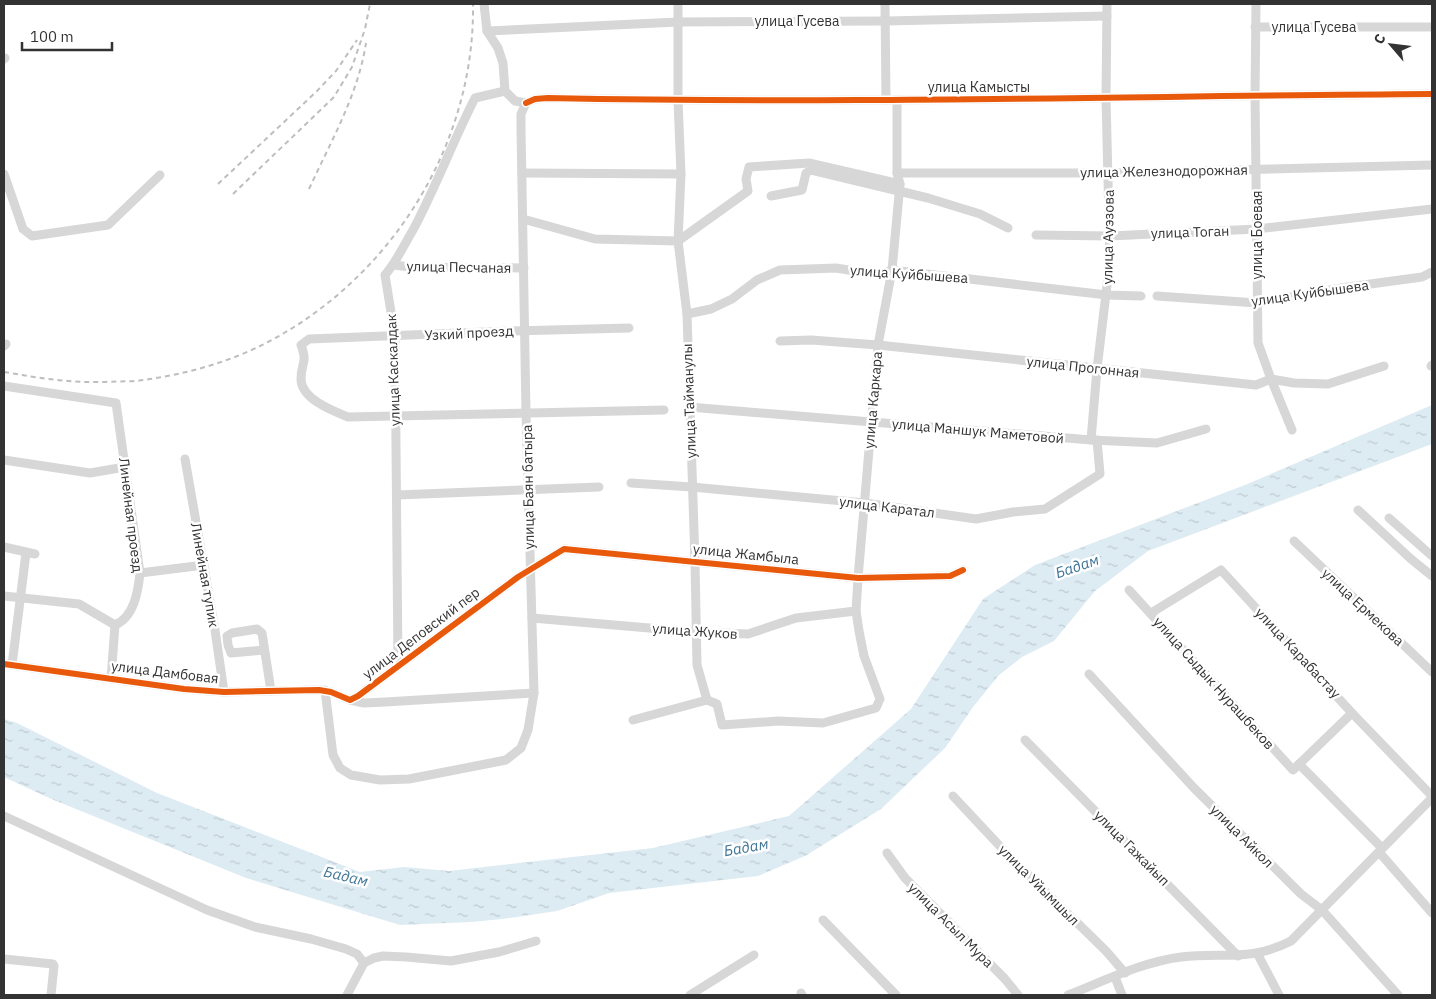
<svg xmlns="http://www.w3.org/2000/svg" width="1436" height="999" font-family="'IBM Plex Sans',sans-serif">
<defs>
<pattern id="water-ripples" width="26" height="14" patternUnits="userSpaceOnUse" patternTransform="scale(1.25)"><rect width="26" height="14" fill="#ddebf3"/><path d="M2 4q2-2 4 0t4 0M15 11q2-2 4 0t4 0" fill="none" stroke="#becad1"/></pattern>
</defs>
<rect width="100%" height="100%" fill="#fff"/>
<polygon fill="url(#water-ripples)" points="1432,405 1432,444 1148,551 1095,591 1054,641 1022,657 999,675 973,707 945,748 881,809 805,856 758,876 609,893 557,911 502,919 471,922 400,925 246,878 49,798 4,777 4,719 17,723 157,793 360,872 404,867 449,871 653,848 789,816 911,709 983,599 1035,565 1245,485"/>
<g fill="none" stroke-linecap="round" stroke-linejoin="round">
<g stroke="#d7d7d7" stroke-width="9">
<polyline points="484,4 487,31 498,48 503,63 505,91 515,101 526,103"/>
<polyline points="678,4 678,101 681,174 678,241 687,314 695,562 697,665 707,700"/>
<polyline points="885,4 886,100"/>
<polyline points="1256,4 1255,95 1258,343 1271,379 1292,430"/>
<polyline points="1255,27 1432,27"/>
<polyline points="487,31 678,22 886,21 1107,16"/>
<polyline points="4,59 5,58"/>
<path d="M 526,103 L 535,99 L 548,98 C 843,104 1137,96 1432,94"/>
<polyline points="522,173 681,174"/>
<polyline points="897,173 1108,173 1432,165"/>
<polyline points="4,174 23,229 32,236 108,225 160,175"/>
<polyline points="771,196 802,190 806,173 811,170 928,198 980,214 1008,228"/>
<polyline points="523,219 595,239 678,241 748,191 746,179 749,167 809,163 900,184"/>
<polyline points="1036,235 1110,236 1257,229 1432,209"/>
<polyline points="394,265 410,267 524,268"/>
<polyline points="1157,296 1257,303 1341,288 1422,277 1432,272"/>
<polyline points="687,314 711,309 732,299 757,280 780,270 836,268 879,275 892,270 1107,295 1141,296"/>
<path d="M 629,328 L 512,331 L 309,339 L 301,345 C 308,364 301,362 301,379 C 301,399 333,411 348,417 L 664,410"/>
<polyline points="780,341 811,340 878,345 1256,385 1271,379 1294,383 1328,384 1384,366"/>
<polyline points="4,346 6,344"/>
<polyline points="1431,366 1432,365"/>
<path d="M 4,386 L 116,403 L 140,573 C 138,592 134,617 115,625 L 111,679"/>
<polyline points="689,407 1091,440 1157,443 1206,429"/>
<polyline points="1091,440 1097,369 1110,260 1106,99 1107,4"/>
<polyline points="185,459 215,630 224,692"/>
<polyline points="4,460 90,473 125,467"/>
<polyline points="631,483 692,487 865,503 976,519 1013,512 1045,509 1100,474 1097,440"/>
<polyline points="397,495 599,487"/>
<polyline points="1358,510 1411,559 1432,576"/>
<polyline points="1389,518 1432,556"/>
<polyline points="1294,541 1432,672"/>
<polyline points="4,547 35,554"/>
<polyline points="140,573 204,565"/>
<polyline points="1129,590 1293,770 1352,713"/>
<polyline points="4,596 79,604 115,625"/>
<polyline points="1151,613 1221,570 1352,713 1432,796"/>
<polyline points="532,618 696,632 748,634 796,618 856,611"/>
<polyline points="264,650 231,653 228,645 227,636 232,633 257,629 262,633 271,691"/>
<polyline points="4,664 184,689 224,692 319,690 331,692 350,700 358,696 518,577 564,549 858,578 950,576 963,570"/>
<polyline points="12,665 26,553"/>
<path d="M 398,665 L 395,337 L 385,275 C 397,261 404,245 413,230 C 436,187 453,141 475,98 L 505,91"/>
<polyline points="1089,674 1194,788 1301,894 1322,910 1398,995"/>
<polyline points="325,690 333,755 340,768 351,775 380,780 409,779 506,760 521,748 528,730 534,693 526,412 521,129 521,114 526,103"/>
<polyline points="350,700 364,703 385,702 534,693"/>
<polyline points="633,720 707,700 717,704 722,725 778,721 823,723 876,708 880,699 864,656 859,631 856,611 858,578 878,345 892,270 900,184 897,173 897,100"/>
<polyline points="1025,740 1238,956"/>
<polyline points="1299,764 1382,848"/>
<polyline points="953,796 1011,858 1106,951 1125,973"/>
<polyline points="4,816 207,910 255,927 311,939 346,949 357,954 364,963"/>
<polyline points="1379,852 1432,913"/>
<polyline points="887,853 905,878 1005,979 1018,995"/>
<polyline points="823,920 896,995"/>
<polyline points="1257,953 1279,995"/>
<polyline points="4,959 53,964 54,966 51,995"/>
<polyline points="1115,977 1122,995"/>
<polyline points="801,993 802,995"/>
<polyline points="347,995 364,963 374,958 383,956 406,957 451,961 499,952 536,941"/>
<polyline points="690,995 754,955"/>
<path d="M 1068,995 C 1104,981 1142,962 1181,957 C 1223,952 1250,962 1291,941 L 1432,798"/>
</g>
<g stroke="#bebebe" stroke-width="2" stroke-dasharray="5 4" stroke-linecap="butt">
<polyline points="218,184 316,92 336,71 357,40"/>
<path d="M 309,189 C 331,141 358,95 366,43"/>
<polyline points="233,194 334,97 352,67 365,29 370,4"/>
<path d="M 4,372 C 39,378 70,383 105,382 C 120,381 135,382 150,379 C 190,373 232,361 268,342 C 392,277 475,144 473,4"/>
</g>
<g stroke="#fff" stroke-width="9">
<g id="cycleway">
<path d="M 526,103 L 535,99 L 548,98 C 843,104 1137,96 1432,94"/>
<polyline points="4,664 184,689 224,692 319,690 331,692 350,700 358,696 518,577 564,549 858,578 950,576 963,570"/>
</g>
</g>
<use href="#cycleway" stroke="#e8590c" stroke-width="6"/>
</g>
<g text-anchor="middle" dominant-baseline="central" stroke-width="5" stroke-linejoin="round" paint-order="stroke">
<g font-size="14" fill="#333" stroke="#fff">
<text x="797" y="21">улица Гусева</text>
<text x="1314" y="27">улица Гусева</text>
<text x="979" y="87">улица Камысты</text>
<text transform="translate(1164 171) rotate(-1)">улица Железнодорожная</text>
<text transform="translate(1190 232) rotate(-2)">улица Тоган</text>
<text transform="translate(1257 235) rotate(-90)">улица Боевая</text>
<text transform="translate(1108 237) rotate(-89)">улица Ауэзова</text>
<text transform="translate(459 267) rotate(1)">улица Песчаная</text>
<text transform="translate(909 274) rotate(4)">улица Куйбышева</text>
<text transform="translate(1310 293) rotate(-8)">улица Куйбышева</text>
<text transform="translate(469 333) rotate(-3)">Узкий проезд</text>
<text transform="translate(1083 367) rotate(6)">улица Прогонная</text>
<text transform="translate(393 370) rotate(-92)">улица Каскалдак</text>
<text transform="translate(873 400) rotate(-85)">улица Каркара</text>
<text transform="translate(689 401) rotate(-92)">улица Тайманулы</text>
<text transform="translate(978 431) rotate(5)">улица Маншук Маметовой</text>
<text transform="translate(528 487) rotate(-91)">улица Баян батыра</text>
<text transform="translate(887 507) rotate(7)">улица Каратал</text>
<text transform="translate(131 515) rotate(83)">Линейная проезд</text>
<text transform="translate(746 554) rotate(6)">улица Жамбыла</text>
<text transform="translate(205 575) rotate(80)">Линейная тупик</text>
<text transform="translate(1363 607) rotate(43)">улица Ермекова</text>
<text transform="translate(695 631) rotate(4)">улица Жуков</text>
<text transform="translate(421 633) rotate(-37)">улица Деповский пер</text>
<text transform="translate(1298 653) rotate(47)">улица Карабастау</text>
<text transform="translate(165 672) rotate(7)">улица Дамбовая</text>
<text transform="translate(1214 683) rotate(48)">улица Сыдык Нурашбеков</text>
<text transform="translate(1242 836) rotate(45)">улица Айкол</text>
<text transform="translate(1132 848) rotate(45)">улица Гажайып</text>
<text transform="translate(1039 885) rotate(45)">улица Уйымшыл</text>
<text transform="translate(951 925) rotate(45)">улица Асыл Мура</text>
</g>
<g font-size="15" font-style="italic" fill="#3f7597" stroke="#fff">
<text transform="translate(1077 566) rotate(-19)">Бадам</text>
<text transform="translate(746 847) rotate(-10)">Бадам</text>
<text transform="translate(346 876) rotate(13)">Бадам</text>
</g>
</g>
<rect width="1436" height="999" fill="none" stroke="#333333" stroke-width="10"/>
<g transform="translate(1391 45) rotate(298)" stroke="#ffffff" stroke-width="4" paint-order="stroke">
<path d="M0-4L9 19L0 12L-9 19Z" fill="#333333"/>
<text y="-8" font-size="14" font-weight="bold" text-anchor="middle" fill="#333333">С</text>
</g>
<path d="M22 42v8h90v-8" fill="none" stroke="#333333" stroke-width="2.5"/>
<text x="30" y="42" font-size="15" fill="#333333" stroke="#ffffff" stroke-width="4" paint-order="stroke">100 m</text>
</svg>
